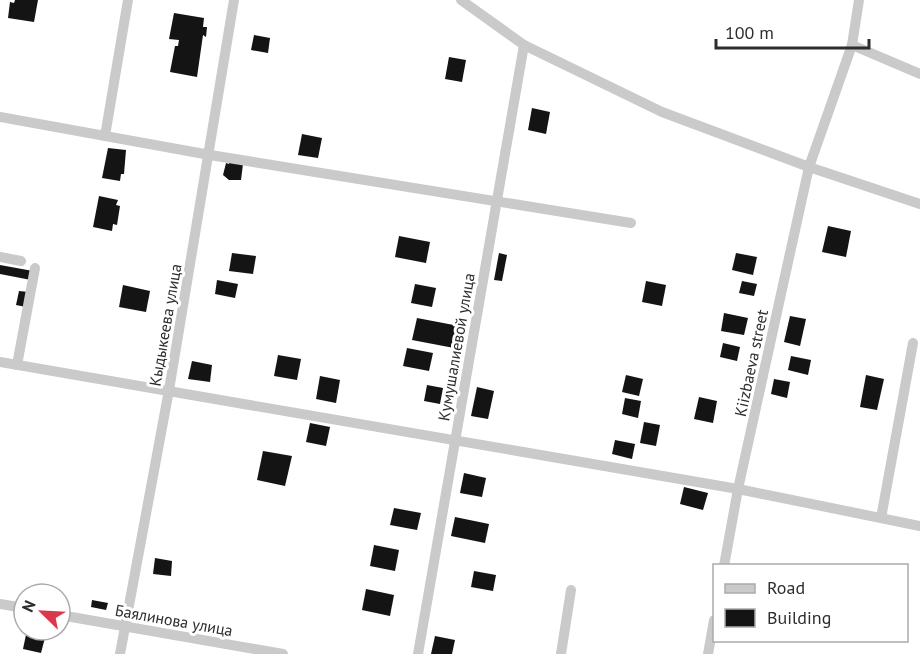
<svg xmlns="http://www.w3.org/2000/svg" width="920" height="654" font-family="'PT Sans',sans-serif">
<rect width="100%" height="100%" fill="#fff"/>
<g fill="#141414">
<polygon points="15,0 38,0 34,22 8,18 10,2 14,3"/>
<polygon points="174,13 204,18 203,27 207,27 206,37 203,35 197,77 170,72 175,46 178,46 179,40 169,39"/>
<polygon points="254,35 270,38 268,53 251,50"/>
<polygon points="449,57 466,60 462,82 445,79"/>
<polygon points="532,108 550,112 546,134 528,130"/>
<polygon points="302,134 322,138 318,158 298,155"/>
<polygon points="108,148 126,150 124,174 121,174 120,181 102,178"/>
<polygon points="229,161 243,164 241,180 229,180 223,175 226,163 229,164"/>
<polygon points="99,196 118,200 116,205 120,206 117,225 113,224 112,231 93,227"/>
<polygon points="828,226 851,231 846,257 822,252"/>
<polygon points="399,236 430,242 426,263 395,257"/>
<polygon points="232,253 256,256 253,274 229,271"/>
<polygon points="499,253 507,255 502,281 494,280"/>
<polygon points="736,253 757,257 753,275 732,270"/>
<polygon points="0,265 33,271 31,280 0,274"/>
<polygon points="217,280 238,284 235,298 215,294"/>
<polygon points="646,281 666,285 662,306 642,302"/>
<polygon points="742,281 757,284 754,296 739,293"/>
<polygon points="415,284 436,288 432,307 411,303"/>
<polygon points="123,285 150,291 146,312 119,307"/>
<polygon points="19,291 29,292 26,307 16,305"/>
<polygon points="724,313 748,318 744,335 721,331"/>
<polygon points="790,316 806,319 800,346 784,342"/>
<polygon points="417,318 459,326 454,348 412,340"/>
<polygon points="723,343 740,347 737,361 720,357"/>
<polygon points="407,348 433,353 429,371 403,366"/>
<polygon points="278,355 301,359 297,380 274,376"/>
<polygon points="791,356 811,360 808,375 788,370"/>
<polygon points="192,361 212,365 210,382 188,379"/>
<polygon points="626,375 643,379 639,396 622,392"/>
<polygon points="866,375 884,379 877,410 860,407"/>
<polygon points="320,376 340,380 336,403 316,399"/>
<polygon points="774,379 790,382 787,398 771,394"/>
<polygon points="427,385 443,388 440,404 424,401"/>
<polygon points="477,387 494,391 488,419 471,416"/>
<polygon points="699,397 717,401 713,423 694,419"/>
<polygon points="625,398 641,401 638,418 622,414"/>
<polygon points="644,422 660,425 656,446 640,443"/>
<polygon points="310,423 330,427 326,446 306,442"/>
<polygon points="615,440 635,444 632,459 612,454"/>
<polygon points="263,451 292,456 285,486 257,480"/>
<polygon points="464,473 486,478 482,497 460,493"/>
<polygon points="684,487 708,493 703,510 680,504"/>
<polygon points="394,508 421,513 417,530 390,525"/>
<polygon points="455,517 489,524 485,543 451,536"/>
<polygon points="374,545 399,550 395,571 370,566"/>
<polygon points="155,558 172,561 171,576 153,574"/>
<polygon points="474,571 496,575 493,591 471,587"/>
<polygon points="366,589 394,595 390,616 362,610"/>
<polygon points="92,600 108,603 106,610 91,607"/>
<polygon points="27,630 47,630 41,653 23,649"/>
<polygon points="435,636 455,640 452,654 431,654"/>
</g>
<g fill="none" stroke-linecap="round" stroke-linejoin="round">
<g stroke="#cacaca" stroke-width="10">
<polyline points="461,0 524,45 662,112 809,167 920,204"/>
<polyline points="852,45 920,74"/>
<polyline points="0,117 210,155 631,223"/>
<polyline points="105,136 128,0"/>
<polyline points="0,257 21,261"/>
<polyline points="0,362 738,489 920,526"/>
<polyline points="17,365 35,268"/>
<polyline points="881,518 913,343"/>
<polyline points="724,566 738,489 809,167 852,45 859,0"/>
<polyline points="0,604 24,608"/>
<polyline points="60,615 283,654"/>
<polyline points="120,654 169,390 234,0"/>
<polyline points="418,654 524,45"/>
<polyline points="561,654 571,590"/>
<polyline points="708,654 714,620"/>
</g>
</g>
<g text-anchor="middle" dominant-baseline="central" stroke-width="6" stroke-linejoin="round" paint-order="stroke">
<g font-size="16" fill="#2d2d2d" stroke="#fff">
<text transform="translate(165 325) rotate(-80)">Кыдыкеева улица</text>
<text transform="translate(456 347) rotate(-80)">Кумушалиевой улица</text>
<text transform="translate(751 363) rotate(-78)">Kiizbaeva street</text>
<text transform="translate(174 620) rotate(10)">Баялинова улица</text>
</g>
</g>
<rect x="713" y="564" width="195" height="78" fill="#ffffff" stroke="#ababab" stroke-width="1.5"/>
<rect x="725" y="584" width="30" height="9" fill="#cacaca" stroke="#ababab" stroke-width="1.5"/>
<text x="767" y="594" font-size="18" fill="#2d2d2d">Road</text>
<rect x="725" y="609" width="30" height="18" fill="#141414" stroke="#ababab" stroke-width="1.5"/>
<text x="767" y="624" font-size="18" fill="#2d2d2d">Building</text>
<g transform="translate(42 612) rotate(294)"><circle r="28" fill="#ffffff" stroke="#ababab" stroke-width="1.5"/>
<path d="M0-4.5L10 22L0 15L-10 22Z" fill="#db384a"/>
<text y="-9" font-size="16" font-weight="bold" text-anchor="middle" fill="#2d2d2d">N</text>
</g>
<path d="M716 39v9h153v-9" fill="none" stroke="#2d2d2d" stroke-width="3"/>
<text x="725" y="39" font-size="18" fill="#2d2d2d" stroke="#ffffff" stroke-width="4.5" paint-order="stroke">100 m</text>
</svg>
